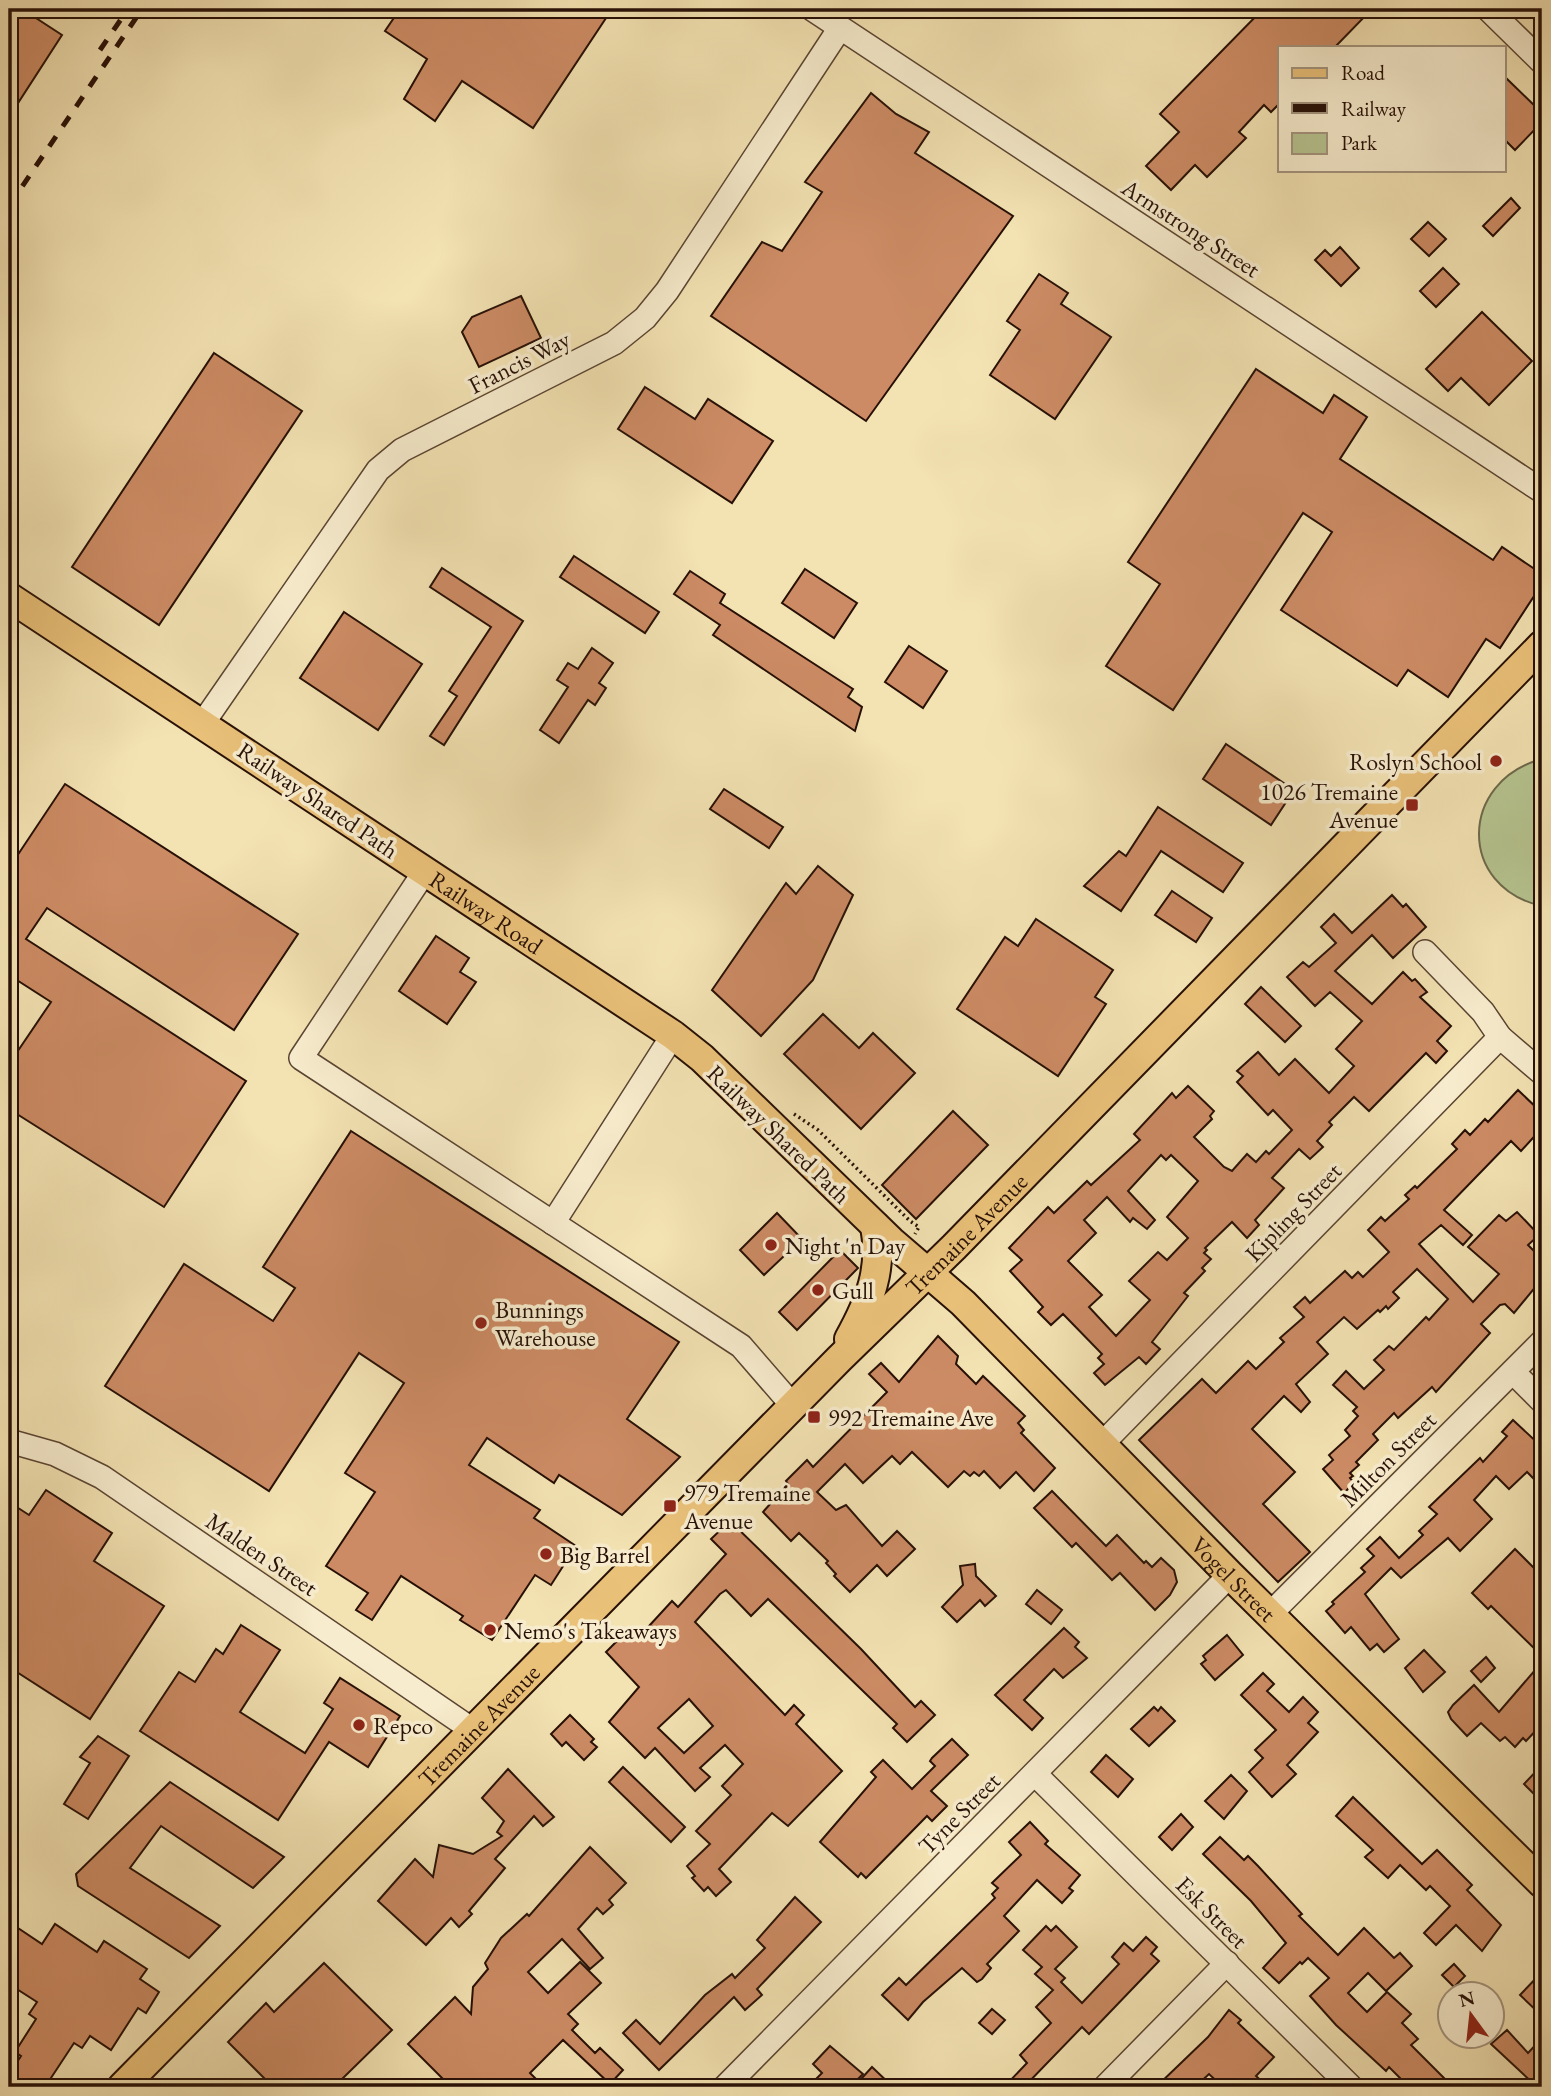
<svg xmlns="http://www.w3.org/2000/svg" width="1551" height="2096" font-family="'EB Garamond',serif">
<rect width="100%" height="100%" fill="#f3e2b2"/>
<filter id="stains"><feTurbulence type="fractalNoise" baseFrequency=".00286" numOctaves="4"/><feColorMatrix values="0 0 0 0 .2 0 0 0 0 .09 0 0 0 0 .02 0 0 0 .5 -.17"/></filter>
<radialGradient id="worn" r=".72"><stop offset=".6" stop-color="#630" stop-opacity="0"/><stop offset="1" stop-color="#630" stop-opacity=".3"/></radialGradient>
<path fill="#b6c490" stroke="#6e6a4c" stroke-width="2" d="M 1542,759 L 1542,906 C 1457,887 1459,781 1542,759 Z"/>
<g fill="#cc8b64" stroke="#271007" stroke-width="2" fill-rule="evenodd">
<polygon points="9,9 22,9 62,35 9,117"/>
<polygon points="400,9 612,9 533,128 462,81 435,121 404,99 427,59 385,31"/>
<polygon points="1263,9 1372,9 1335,47 1280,47 1280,103 1271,112 1264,105 1239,132 1246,138 1207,177 1195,165 1171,190 1146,166 1179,132 1160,114"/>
<polygon points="1504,76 1542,113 1542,122 1515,150 1504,139"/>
<polygon points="871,93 896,114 929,132 915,153 1013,216 866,421 711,316 762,242 782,251 822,192 805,182"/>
<polygon points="1511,198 1520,208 1493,236 1483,226"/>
<polygon points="1428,222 1446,239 1429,256 1411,239"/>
<polygon points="1340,247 1359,268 1341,286 1315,260 1325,250 1331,256"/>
<polygon points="1443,268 1459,284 1436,307 1420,291"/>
<polygon points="1039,274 1068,293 1061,304 1111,337 1055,419 990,375 1020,330 1007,321"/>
<polygon points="521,296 541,338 479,367 462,332 472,317"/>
<polygon points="1482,312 1532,361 1489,405 1461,378 1448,391 1426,369"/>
<polygon points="214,353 302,411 159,625 72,567"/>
<polygon points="1256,369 1323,413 1334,395 1367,417 1340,459 1493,560 1502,547 1542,574 1542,584 1500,648 1486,639 1448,697 1408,670 1397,686 1281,610 1332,532 1303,513 1173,710 1106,666 1160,584 1128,562"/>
<polygon points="645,387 695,419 708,399 773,441 732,503 618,429"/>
<polygon points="574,556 659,612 645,633 560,577"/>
<polygon points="442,568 523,621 444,745 430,736 457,696 449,691 491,627 430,587"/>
<polygon points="805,569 857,603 834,638 782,603"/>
<polygon points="690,571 725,594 720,603 853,689 848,697 862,707 855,731 713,635 720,625 674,594"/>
<polygon points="344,612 422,664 378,730 300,678"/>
<polygon points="909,646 947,671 923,708 885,682"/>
<polygon points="592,648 613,663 599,683 606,688 595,705 588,700 559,743 540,730 568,687 557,680 568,663 578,669"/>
<polygon points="1226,744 1294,790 1271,825 1203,779"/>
<polygon points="65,784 298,934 234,1030 47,908 26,939 246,1081 164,1207 9,1109 9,1064 51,1002 9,975 9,868"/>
<polygon points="724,789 783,827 769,848 710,809"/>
<polygon points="1158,807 1243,863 1223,892 1161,851 1121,911 1084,886 1119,851 1126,856"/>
<polygon points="818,866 853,895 813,980 761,1036 712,990 786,883 796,894"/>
<polygon points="1172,891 1212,918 1196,942 1155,915"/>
<path d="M 1392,895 L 1403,907 L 1406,904 L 1426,927 L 1393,958 L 1372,935 L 1335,971 L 1372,1004 L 1403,972 L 1412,981 L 1415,979 L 1427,992 L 1420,997 L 1451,1026 L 1437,1041 L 1447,1051 L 1436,1063 L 1426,1053 L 1369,1111 L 1354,1097 L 1329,1122 L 1332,1125 L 1317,1141 L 1323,1147 L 1310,1159 L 1299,1149 L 1272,1178 L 1284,1188 L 1255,1220 L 1259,1225 L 1247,1238 L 1232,1222 L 1205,1248 L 1207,1250 L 1204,1253 L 1211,1259 L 1202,1268 L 1205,1271 L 1184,1293 L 1188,1296 L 1152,1342 L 1160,1349 L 1146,1364 L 1139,1357 L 1105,1385 L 1094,1373 L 1104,1364 L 1098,1358 L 1102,1354 L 1063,1314 L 1051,1325 L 1038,1312 L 1043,1307 L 1010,1271 L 1022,1260 L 1009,1248 L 1048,1207 L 1054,1213 L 1087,1181 L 1091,1185 L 1140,1140 L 1134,1134 L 1172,1093 L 1176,1098 L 1188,1086 L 1214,1111 L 1210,1116 L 1212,1119 L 1194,1137 L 1224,1167 L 1232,1171 L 1247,1154 L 1256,1162 L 1266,1151 L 1269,1154 L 1292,1130 L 1273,1110 L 1268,1115 L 1237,1082 L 1243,1076 L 1237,1071 L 1258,1052 L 1279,1075 L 1295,1059 L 1329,1093 L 1354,1066 L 1336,1049 L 1362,1021 L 1330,992 L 1315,1006 L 1287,977 L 1303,962 L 1309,967 L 1336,943 L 1321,927 L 1334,914 L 1352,933 ZM 1161,1155 L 1166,1160 L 1171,1155 L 1198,1181 L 1167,1217 L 1188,1238 L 1167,1260 L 1158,1252 L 1129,1281 L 1150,1300 L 1116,1336 L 1089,1307 L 1102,1295 L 1068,1261 L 1096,1233 L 1084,1220 L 1107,1197 L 1130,1222 L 1133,1218 L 1147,1229 L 1155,1220 L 1128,1191 Z"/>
<polygon points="1036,919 1113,970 1095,997 1106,1004 1058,1076 957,1009 1005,937 1018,946"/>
<polygon points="436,936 469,958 460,972 476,982 447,1024 399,991"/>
<polygon points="1261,987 1301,1026 1285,1042 1245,1004"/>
<polygon points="823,1014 859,1048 873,1033 915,1073 861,1129 784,1054"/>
<polygon points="1518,1090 1542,1113 1542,1128 1521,1151 1511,1141 1444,1210 1472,1235 1463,1245 1441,1225 1419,1244 1473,1302 1499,1274 1468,1247 1499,1215 1506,1221 1517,1212 1539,1235 1528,1245 1542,1259 1542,1279 1514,1313 1505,1304 1500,1305 1481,1324 1490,1333 1436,1392 1432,1387 1398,1418 1394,1413 1373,1434 1378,1440 1356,1462 1359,1465 1350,1473 1353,1476 1350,1478 1354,1483 1344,1493 1323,1469 1333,1460 1329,1455 1350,1436 1345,1430 1358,1416 1353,1411 1357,1407 1333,1385 1346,1371 1364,1389 1384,1370 1374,1360 1389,1346 1394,1350 1426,1317 1429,1320 1448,1299 1417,1269 1393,1292 1399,1298 1388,1309 1386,1306 1380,1312 1378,1310 1357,1329 1344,1317 1317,1342 1328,1354 1296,1384 1310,1402 1301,1412 1284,1396 1252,1429 1295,1472 1263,1504 1310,1552 1278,1582 1139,1440 1202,1379 1216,1393 1248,1361 1256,1369 1284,1342 1280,1338 1304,1317 1294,1307 1305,1297 1310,1303 1345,1271 1352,1278 1358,1272 1363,1277 1389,1252 1368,1230 1381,1217 1385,1221 1409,1199 1405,1195 1415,1186 1417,1188 1457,1149 1452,1144 1465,1130 1470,1135 1485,1119 1488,1122"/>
<polygon points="953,1111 988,1145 916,1219 882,1185"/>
<polygon points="351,1131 679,1342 627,1419 680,1457 622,1515 559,1475 554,1483 487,1438 469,1465 540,1510 534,1518 576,1546 551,1585 535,1575 492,1640 460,1620 463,1616 401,1576 372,1620 356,1610 368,1593 326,1566 375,1492 345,1473 404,1383 359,1353 269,1491 105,1386 184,1264 273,1321 295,1288 263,1267"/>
<polygon points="777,1213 802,1239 764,1275 740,1250"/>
<polygon points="840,1250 858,1268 797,1330 779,1312"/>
<polygon points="938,1336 958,1356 956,1364 976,1384 983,1376 1025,1416 1018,1423 1024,1430 1021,1433 1055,1468 1034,1491 1016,1472 1000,1488 984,1471 979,1476 974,1472 970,1476 964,1471 948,1487 912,1452 900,1464 892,1456 863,1483 845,1464 817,1492 836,1510 846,1505 882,1546 897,1531 915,1549 887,1576 877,1565 850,1592 834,1576 836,1574 826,1563 828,1561 799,1533 791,1541 763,1512 788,1484 786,1481 807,1460 813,1467 887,1392 869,1374 881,1363 899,1382"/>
<polygon points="1513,1420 1542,1447 1542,1487 1527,1472 1509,1489 1496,1476 1474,1500 1492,1519 1460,1551 1448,1538 1401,1578 1391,1568 1365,1594 1399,1639 1384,1652 1377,1644 1370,1650 1351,1627 1345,1633 1326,1611 1334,1604 1332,1602 1365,1572 1361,1568 1374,1556 1367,1549 1380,1537 1399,1558 1423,1535 1419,1531 1437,1514 1429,1507 1480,1458 1483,1462 1507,1436 1502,1432"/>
<polygon points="46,1490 112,1533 94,1561 164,1606 90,1719 9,1667 9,1502 29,1515"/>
<polygon points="1052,1491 1106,1546 1117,1535 1144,1563 1146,1561 1152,1567 1161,1558 1174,1570 1177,1582 1170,1595 1155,1610 1120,1573 1112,1580 1076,1543 1072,1547 1034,1508"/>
<path d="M 730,1521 L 861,1649 L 915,1707 L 921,1701 L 935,1715 L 907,1742 L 893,1728 L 897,1724 L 768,1599 L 751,1616 L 726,1590 L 720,1594 L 695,1622 L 785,1715 L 794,1705 L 804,1715 L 796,1724 L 842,1771 L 788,1826 L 772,1813 L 719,1869 L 731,1882 L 716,1896 L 708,1887 L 704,1891 L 692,1878 L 695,1876 L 687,1866 L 710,1844 L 696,1831 L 731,1795 L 722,1786 L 743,1764 L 725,1745 L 700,1768 L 710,1777 L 695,1791 L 655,1748 L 645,1758 L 609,1722 L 639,1687 L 606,1652 L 629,1629 L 638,1638 L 672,1601 L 678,1607 L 726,1554 L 711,1539 ZM 689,1699 L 713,1726 L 684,1753 L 658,1728 Z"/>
<polygon points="1515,1549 1535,1569 1542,1562 1542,1656 1491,1606 1488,1609 1472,1593"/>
<polygon points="975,1564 976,1576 996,1596 985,1606 980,1600 957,1622 942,1607 963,1585 960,1566"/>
<polygon points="1037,1590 1062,1610 1051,1624 1026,1604"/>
<polygon points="241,1625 280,1650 240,1712 305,1753 333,1709 324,1703 340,1678 400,1716 368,1767 329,1742 278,1820 140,1731 179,1672 195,1682 216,1649 223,1654"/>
<polygon points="1064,1628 1079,1642 1075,1647 1087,1658 1063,1678 1054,1669 1024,1700 1043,1718 1032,1730 995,1695"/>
<polygon points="1227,1635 1243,1655 1215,1680 1201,1664 1206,1660 1203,1656"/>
<polygon points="1424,1650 1445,1672 1423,1692 1405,1668"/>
<polygon points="1486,1657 1495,1668 1481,1682 1471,1671"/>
<polygon points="1542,1662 1542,1724 1526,1741 1523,1738 1515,1747 1505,1737 1500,1741 1481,1723 1467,1736 1451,1719 1448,1712 1453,1705 1474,1685 1499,1712"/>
<polygon points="1263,1673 1274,1684 1267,1691 1289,1712 1303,1697 1318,1712 1308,1723 1318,1732 1287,1765 1296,1774 1272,1797 1249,1772 1263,1758 1255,1750 1276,1730 1241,1695"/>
<polygon points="1154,1707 1158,1711 1161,1707 1175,1721 1149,1746 1131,1729"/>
<polygon points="570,1715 594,1739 591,1742 597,1747 584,1760 566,1742 562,1746 551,1734"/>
<polygon points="98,1736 129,1756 88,1819 64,1804 90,1763 80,1757"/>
<polygon points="952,1739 968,1755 931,1791 947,1806 932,1821 927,1816 866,1878 861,1873 858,1877 820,1842 876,1777 871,1772 883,1760 912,1789 935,1766 930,1761 932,1758"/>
<polygon points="1106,1755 1133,1779 1118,1797 1091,1772"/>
<polygon points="1542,1765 1542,1802 1524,1784"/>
<polygon points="623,1767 685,1827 671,1842 609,1782"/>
<polygon points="508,1769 554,1817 543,1826 534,1816 495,1859 505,1868 469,1911 472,1914 459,1927 451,1918 426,1945 378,1901 415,1859 433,1877 439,1845 473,1854 502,1836 497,1832 504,1821 482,1798"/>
<polygon points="1231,1775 1247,1791 1224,1819 1205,1801"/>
<polygon points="170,1782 284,1857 253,1888 161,1826 130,1868 220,1926 189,1958 78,1886 76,1874"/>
<polygon points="1353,1797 1422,1864 1437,1850 1472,1885 1467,1890 1501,1925 1482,1951 1456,1925 1436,1945 1424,1933 1450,1906 1430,1886 1426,1890 1400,1865 1388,1878 1365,1857 1373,1850 1336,1816"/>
<polygon points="1181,1814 1193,1827 1172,1850 1159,1837"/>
<polygon points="1030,1822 1048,1841 1045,1844 1080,1875 1069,1888 1073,1891 1062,1903 1037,1880 1004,1916 1019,1931 987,1964 991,1968 982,1979 977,1982 962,1968 923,2002 908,2020 882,1995 899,1978 906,1985 995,1898 992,1894 998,1888 992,1883 1021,1855 1009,1842"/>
<polygon points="1220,1837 1244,1860 1248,1856 1258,1866 1302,1914 1299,1916 1338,1955 1364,1928 1394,1958 1400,1953 1412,1966 1386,1991 1368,1973 1348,1993 1367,2012 1387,1992 1411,2014 1402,2023 1418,2039 1411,2045 1444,2078 1435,2087 1409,2087 1389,2067 1386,2071 1336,2025 1310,1996 1329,1978 1308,1958 1302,1964 1300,1962 1279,1983 1263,1968 1286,1943 1251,1901 1203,1854"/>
<polygon points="590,1847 626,1883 609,1900 613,1905 603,1914 597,1908 578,1929 603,1958 590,1969 562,1939 528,1972 548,1993 580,1962 601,1983 568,2014 578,2024 572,2030 595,2053 600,2048 623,2070 610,2084 563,2040 530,2073 544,2087 451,2087 408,2044 455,1997 471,2014 473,1987 488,1969 485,1963 501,1938 527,1914 529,1916"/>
<polygon points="795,1897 821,1922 757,1989 762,1995 745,2010 734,1997 659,2070 623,2033 636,2020 660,2044 705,1995 732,1974 735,1978 765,1948 757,1940"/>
<polygon points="9,1922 42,1944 55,1924 97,1952 104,1941 147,1969 140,1979 159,1992 146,2013 138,2008 111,2050 90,2036 82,2048 74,2043 45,2087 9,2087 9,2074 21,2056 15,2052 36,2019 29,2014 37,2002 9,1984"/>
<polygon points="1046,1926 1051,1931 1056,1926 1077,1947 1055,1969 1065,1978 1061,1982 1082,2003 1119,1964 1112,1957 1124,1943 1133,1951 1146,1937 1157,1947 1151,1954 1159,1961 1089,2034 1082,2027 1024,2087 1004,2087 1027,2063 1020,2055 1051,2023 1036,2007 1053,1990 1035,1974 1042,1967 1023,1950"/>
<polygon points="324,1963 392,2030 342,2079 350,2087 273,2087 228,2042 266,2003 274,2012"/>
<polygon points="1454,1964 1465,1976 1454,1987 1442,1975"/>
<polygon points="1542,1972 1542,2016 1520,1995"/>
<polygon points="992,2009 1005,2020 992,2034 979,2023"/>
<polygon points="1229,2010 1241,2020 1238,2023 1274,2057 1256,2076 1268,2087 1223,2087 1209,2074 1195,2087 1156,2087 1208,2037"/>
<polygon points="1507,2030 1528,2053 1542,2038 1542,2087 1537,2087 1491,2044"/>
<polygon points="830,2046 863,2074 850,2087 808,2087 822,2073 813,2064"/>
<polygon points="872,2067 893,2087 868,2087 861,2079"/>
</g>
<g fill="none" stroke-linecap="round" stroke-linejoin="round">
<g stroke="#5a4432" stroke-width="26">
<g id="minor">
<polyline points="812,9 1542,491"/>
<polyline points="1488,9 1542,62"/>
<polyline points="203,723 378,470 402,450 614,343 645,318 667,291 840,28"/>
<polyline points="425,871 301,1058 741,1346 793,1406"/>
<polyline points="1500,1037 1542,1073"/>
<polyline points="553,1223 673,1035"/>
<polyline points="1513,1372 1542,1401"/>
<polyline points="9,1441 55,1454 102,1477 474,1731"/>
<polyline points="1102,1444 1500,1037 1483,1012 1425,952"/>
<polyline points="1270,1614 1542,1342"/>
<polyline points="1035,1774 1351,2087"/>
<polyline points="725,2087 1230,1575"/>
<polyline points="1105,2087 1227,1963"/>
</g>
</g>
<g stroke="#271007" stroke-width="32">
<g id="major">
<path id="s1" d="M 9,597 L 673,1035 L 702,1058 L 891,1241 L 963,1303 L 1230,1575 L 1542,1883"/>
<path d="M 849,1339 C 870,1301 883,1269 875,1226"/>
<path id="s2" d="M 122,2087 L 839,1359 L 954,1247 L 1542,645"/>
</g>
</g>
<polyline stroke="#271007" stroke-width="3.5" stroke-dasharray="2 3.5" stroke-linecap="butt" points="794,1114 818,1130 910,1221 919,1227 915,1234"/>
<use href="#minor" stroke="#f7eccd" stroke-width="23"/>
<use href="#major" stroke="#eac179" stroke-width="28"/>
<g stroke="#271007" stroke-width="5" stroke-dasharray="12 12" stroke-linecap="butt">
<polyline points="100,50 128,9"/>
<polyline points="9,206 142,9"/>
</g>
</g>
<g fill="#8f2418" stroke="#f7eccd" stroke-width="2.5">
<circle cx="1496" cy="761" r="7"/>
<rect x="1405" y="798" width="14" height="14" rx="3.5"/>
<circle cx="771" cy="1245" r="7"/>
<circle cx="818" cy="1290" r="7"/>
<circle cx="481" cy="1323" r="7"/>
<rect x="807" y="1410" width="14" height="14" rx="3.5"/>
<rect x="663" y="1499" width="14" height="14" rx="3.5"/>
<circle cx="546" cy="1554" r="7"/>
<circle cx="490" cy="1630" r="7"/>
<circle cx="359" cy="1725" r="7"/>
</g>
<g text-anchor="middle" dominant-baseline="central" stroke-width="7" stroke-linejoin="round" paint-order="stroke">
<g font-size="24" fill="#271007" stroke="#f7eccd">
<text transform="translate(1191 228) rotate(33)">Armstrong Street</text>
<text transform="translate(519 362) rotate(-27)">Francis Way</text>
<text transform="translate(318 800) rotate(34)">Railway Shared Path</text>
<text stroke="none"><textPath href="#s1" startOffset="572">Railway Road</textPath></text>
<text transform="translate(779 1134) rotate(44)">Railway Shared Path</text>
<text transform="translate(1293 1212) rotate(-46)">Kipling Street</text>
<text stroke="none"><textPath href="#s2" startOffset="1200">Tremaine Avenue</textPath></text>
<text transform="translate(1388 1459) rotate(-45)">Milton Street</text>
<text transform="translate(262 1554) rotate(34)">Malden Street</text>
<text stroke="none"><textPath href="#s1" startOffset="1577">Vogel Street</textPath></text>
<text stroke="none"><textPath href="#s2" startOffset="508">Tremaine Avenue</textPath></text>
<text transform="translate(959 1813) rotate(-45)">Tyne Street</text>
<text transform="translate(1212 1912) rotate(45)">Esk Street</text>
</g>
<g font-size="24" fill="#271007" stroke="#f7eccd" text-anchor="start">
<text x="1482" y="761" text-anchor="end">Roslyn School</text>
<text x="1398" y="791" text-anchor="end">1026 Tremaine<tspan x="1398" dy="28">Avenue</tspan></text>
<text x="785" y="1245">Night 'n Day</text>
<text x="832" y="1290">Gull</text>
<text x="495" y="1309">Bunnings<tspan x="495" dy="28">Warehouse</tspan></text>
<text x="828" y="1417">992 Tremaine Ave</text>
<text x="684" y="1492">979 Tremaine<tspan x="684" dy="28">Avenue</tspan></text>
<text x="560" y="1554">Big Barrel</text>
<text x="504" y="1630">Nemo's Takeaways</text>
<text x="373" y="1725">Repco</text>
</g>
</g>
<rect width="1551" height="2096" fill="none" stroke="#f3e2b2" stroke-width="35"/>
<rect x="10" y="10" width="1530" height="2075" fill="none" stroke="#271007" stroke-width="3.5"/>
<rect x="18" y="18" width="1516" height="2061" fill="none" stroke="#271007" stroke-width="2"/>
<rect x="1278" y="46" width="228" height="126" fill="#f7eccd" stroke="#a4947e" stroke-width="2"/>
<rect x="1292" y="68" width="35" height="10" fill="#eac179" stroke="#a4947e" stroke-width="2"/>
<text x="1341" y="80" font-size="21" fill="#271007">Road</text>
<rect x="1292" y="103" width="35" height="10" fill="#271007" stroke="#a4947e" stroke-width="2"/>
<text x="1341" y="116" font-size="21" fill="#271007">Railway</text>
<rect x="1292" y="133" width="35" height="21" fill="#b6c490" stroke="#a4947e" stroke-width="2"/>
<text x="1341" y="150" font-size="21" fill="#271007">Park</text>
<g transform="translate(1471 2015) rotate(345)"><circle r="33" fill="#f7eccd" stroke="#a4947e" stroke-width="2"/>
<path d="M0-5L12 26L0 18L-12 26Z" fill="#8f2418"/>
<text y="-10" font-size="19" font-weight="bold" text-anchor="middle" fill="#271007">N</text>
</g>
<rect width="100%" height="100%" filter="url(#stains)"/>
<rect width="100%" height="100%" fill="url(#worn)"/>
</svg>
